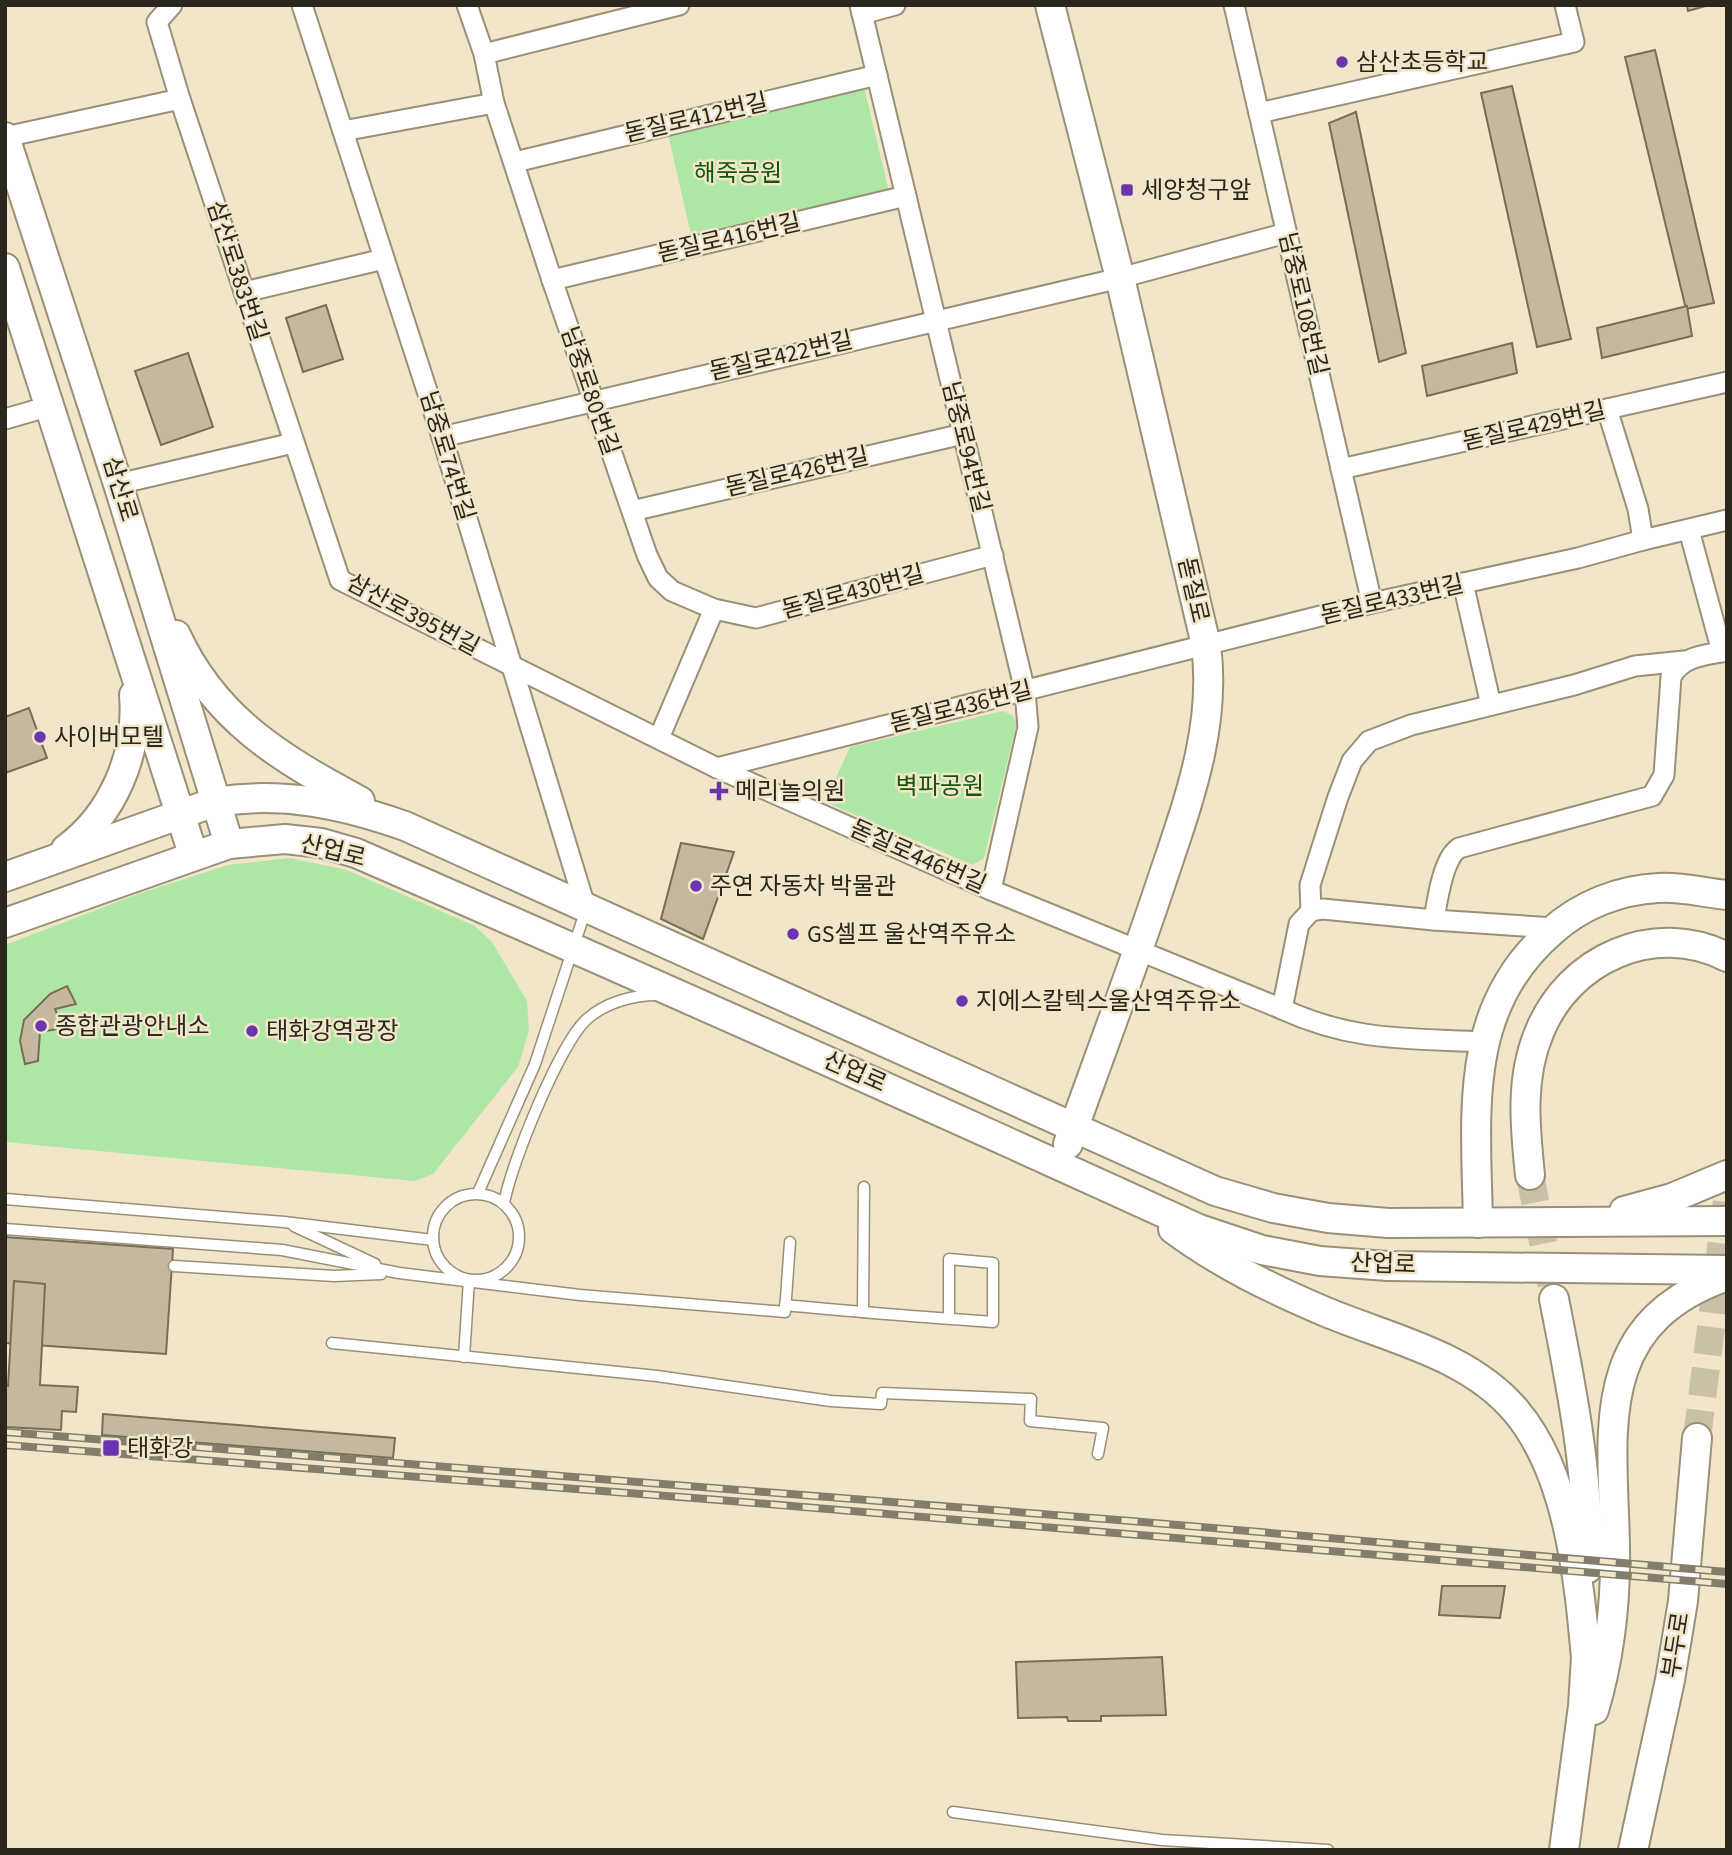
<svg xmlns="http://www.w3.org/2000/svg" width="1732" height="1855" font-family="'Source Sans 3','Noto Sans KR',sans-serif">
<rect width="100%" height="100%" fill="#f1e6ca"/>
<g fill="#aee6a6">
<polygon points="864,87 889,192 692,239 668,134"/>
<polygon points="1003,711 1012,715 1017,722 984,858 973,865 825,802 850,747"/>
<polygon points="290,858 347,870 475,926 492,942 527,1001 529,1030 518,1067 433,1174 415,1181 5,1142 5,945 138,894 228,865"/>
</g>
<g fill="#c4b99f" stroke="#786e56" stroke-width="2">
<polygon points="1687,5 1709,5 1688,11"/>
<polygon points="1655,50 1714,303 1686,309 1625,57"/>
<polygon points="1512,86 1571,339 1537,347 1481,93"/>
<polygon points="1356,112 1406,353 1379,362 1329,123"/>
<polygon points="326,305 343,359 303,372 286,318"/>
<polygon points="1687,306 1692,336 1602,358 1597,328"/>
<polygon points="1512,343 1517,373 1427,396 1422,366"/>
<polygon points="188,353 213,427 161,445 135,371"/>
<polygon points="29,708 47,758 5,773 5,717"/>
<polygon points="681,843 734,852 703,939 661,919"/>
<polygon points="67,986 76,1004 55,1009 61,1024 57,1029 40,1032 38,1061 25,1064 20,1041 24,1020 50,994"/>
<polygon points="5,1237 173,1249 166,1354 5,1343"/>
<polygon points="14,1281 45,1284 40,1385 78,1387 76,1412 62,1411 61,1430 5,1427 5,1386 8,1386"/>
<polygon points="103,1414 395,1438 393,1458 102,1435"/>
<polygon points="1442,1586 1505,1586 1500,1618 1439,1615"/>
<polygon points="1162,1657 1166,1715 1101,1716 1101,1721 1068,1721 1067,1717 1018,1718 1016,1662"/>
</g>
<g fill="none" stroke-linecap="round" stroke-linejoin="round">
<g stroke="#c9c0a7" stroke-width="28" stroke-dasharray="28 14" stroke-linecap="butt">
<polyline points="1530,1175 1554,1299"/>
<polyline points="1697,1438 1727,1201"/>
</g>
<g stroke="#9a9076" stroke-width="13">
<g id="service">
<polyline points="478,1193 535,1064 586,909"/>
<circle cx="476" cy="1237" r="43"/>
<polyline points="5,1199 284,1222 433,1240"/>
<path d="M 504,1204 C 510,1166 560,1043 587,1019 C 605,1003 632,995 657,995"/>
<polyline points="294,1226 375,1264"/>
<polyline points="5,1229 282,1250 399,1273 580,1295 785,1312 790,1242"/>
<polyline points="174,1266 334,1276 381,1274"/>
<path d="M 785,1305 C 854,1312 923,1317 993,1322 L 993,1263 L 949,1259 L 949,1319"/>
<polyline points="863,1312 864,1187"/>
<polyline points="332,1343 657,1376 831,1401 881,1404 882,1393 1031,1399 1030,1421 1103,1428 1098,1454"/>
<polyline points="464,1357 469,1280"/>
<polyline points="953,1812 1162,1840 1328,1850"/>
</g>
</g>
<g stroke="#9a9076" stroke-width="23">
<g id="minor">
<polyline points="172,5 157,22 180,99"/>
<polyline points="302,5 442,437 586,909"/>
<polyline points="467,5 484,54 494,103 552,280 647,555 658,578 672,591 714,609 756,618 993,555"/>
<polyline points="860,5 1025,691 1028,727 991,890"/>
<polyline points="1234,5 1372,603"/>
<polyline points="862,14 895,5"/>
<polyline points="484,54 679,5"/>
<polyline points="1259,113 1574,42 1565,5"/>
<polyline points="343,131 494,103"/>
<path d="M 5,137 L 180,99 L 340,580 L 717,768 L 991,890 L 1282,1009 L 1299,924 L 1311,911 L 1323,909 L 1434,920 C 1437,901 1443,858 1459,848 L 1652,796 L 1664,775 L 1671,677 C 1682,656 1705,655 1727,651"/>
<polyline points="515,162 877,75"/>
<polyline points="552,280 906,196"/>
<polyline points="244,292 384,259"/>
<polyline points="5,419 50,406"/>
<polyline points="442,437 1120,278 1286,233"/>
<polyline points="1341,469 1727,382"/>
<polyline points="118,484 293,443"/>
<polyline points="632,511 963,434"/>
<polyline points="1689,530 1722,652"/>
<polyline points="1643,540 1727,520"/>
<polyline points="1463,583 1491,705"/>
<polyline points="659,738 714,609"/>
<polyline points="717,768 1372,603 1578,558 1643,540 1638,509 1607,409"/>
<polyline points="1311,911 1310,885 1338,797 1352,761 1369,741 1411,725 1574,685 1635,666 1684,661"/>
<polyline points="1434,920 1554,928"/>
<path d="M 1282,1009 C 1354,1042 1408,1038 1484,1042"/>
</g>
</g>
<g stroke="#9a9076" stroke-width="32">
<g id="secondary">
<path d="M 1050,5 L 1120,278 L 1206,645 C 1217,728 1187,805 1161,883 C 1132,970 1099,1057 1068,1144"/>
<polyline points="5,137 118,484 229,844"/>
<polyline points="5,268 193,854"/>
<path d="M 176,635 C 215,720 282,759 360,801"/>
<path d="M 66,849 C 113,815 139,753 134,695"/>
<path d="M 5,877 L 215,802 C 282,791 342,804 405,826 L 1215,1191 L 1273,1208 L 1328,1218 L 1388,1223 L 1727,1221"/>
<path d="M 5,923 L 229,844 L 285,839 L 321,843 L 356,853 C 638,976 919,1101 1199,1229 L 1262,1250 L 1320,1261 L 1388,1266 L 1727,1270"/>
<path d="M 1530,1175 C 1525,1127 1520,1078 1539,1033 C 1568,959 1654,920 1727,957"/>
<polyline points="1624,1211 1672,1198 1727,1175"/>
<path d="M 1478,1223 C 1476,1114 1462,1008 1552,931 C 1581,905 1619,890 1658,888 C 1681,886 1704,893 1727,895"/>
<path d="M 1173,1229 C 1220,1264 1272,1289 1326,1312 C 1391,1339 1469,1355 1516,1411 C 1569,1474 1579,1580 1586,1658"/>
<path d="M 1554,1299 C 1572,1389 1589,1477 1588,1568"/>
<path d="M 1594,1710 C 1610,1656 1616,1603 1615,1547 C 1613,1432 1590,1324 1727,1276"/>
<polyline points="1564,1850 1583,1706 1587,1640"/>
<polyline points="1633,1850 1670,1680 1683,1601 1697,1438"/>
</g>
</g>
<use href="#service" stroke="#fff" stroke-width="10"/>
<use href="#minor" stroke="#fff" stroke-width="19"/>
<use href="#secondary" stroke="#fff" stroke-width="28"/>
<g stroke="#847d6b" stroke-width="8">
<g id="rail">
<polyline points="5,1432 1131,1521 1727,1572"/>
<polyline points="5,1445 719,1500 1727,1584"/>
</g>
</g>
<use href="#rail" stroke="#f1e6ca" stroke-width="5" stroke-dasharray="16" stroke-linecap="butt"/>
</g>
<g fill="#6b36ad" stroke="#f1e6ca" stroke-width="2.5">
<circle cx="1342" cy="62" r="7"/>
<rect x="1120" y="183" width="14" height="14" rx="3.5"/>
<circle cx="40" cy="737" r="7"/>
<path d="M715.5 780.5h7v7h7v7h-7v7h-7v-7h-7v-7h7z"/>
<circle cx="696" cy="886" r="7"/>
<circle cx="793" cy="934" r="7"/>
<circle cx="962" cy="1001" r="7"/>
<circle cx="41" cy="1026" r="7"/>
<circle cx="252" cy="1031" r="7"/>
<rect x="102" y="1439" width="18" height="18" rx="3.5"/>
</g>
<g text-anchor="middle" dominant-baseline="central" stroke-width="5" stroke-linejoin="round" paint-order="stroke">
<g font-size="24" fill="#2b271d" stroke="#f1e6ca" text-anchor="start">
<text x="1356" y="62">삼산초등학교</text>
<text x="1141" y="190">세양청구앞</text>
<text x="54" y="737">사이버모텔</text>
<text x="735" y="791">메리놀의원</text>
<text x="710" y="886">주연 자동차 박물관</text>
<text x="807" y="934">GS셀프 울산역주유소</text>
<text x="976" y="1001">지에스칼텍스울산역주유소</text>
<text x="55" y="1026">종합관광안내소</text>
<text x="266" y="1031">태화강역광장</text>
<text x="127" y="1448">태화강</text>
</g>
<g font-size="24" fill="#2b271d" stroke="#f1e6ca">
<text transform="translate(696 118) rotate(-13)">돋질로412번길</text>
<text transform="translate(729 238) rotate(-13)">돋질로416번길</text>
<text transform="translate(237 271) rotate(72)">삼산로383번길</text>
<text transform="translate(1303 304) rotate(77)">남중로108번길</text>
<text transform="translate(781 356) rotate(-13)">돋질로422번길</text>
<text transform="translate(590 391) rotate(71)">남중로80번길</text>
<text transform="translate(1534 426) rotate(-13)">돋질로429번길</text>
<text transform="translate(966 447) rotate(76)">남중로94번길</text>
<text transform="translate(447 456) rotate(73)">남중로74번길</text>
<text transform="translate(797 472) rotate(-13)">돋질로426번길</text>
<text transform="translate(120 489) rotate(73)">삼산로</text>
<text transform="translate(1193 590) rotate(77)">돋질로</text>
<text transform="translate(853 592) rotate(-15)">돋질로430번길</text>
<text transform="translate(1392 600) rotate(-13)">돋질로433번길</text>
<text transform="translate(413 615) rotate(28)">삼산로395번길</text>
<text transform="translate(961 707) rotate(-14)">돋질로436번길</text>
<text transform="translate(333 851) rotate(14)">산업로</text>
<text transform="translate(918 857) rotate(24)">돋질로446번길</text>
<text transform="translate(855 1072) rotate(24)">산업로</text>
<text transform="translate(1383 1264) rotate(2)">산업로</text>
<text transform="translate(1676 1645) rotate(-81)">부두로</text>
</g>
<g font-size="24" fill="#135806" stroke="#f1e6ca">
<text x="738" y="173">해죽공원</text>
<text x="940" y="786">벽파공원</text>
</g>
</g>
<rect width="1732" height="1855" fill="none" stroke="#2b271d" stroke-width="14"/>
</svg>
